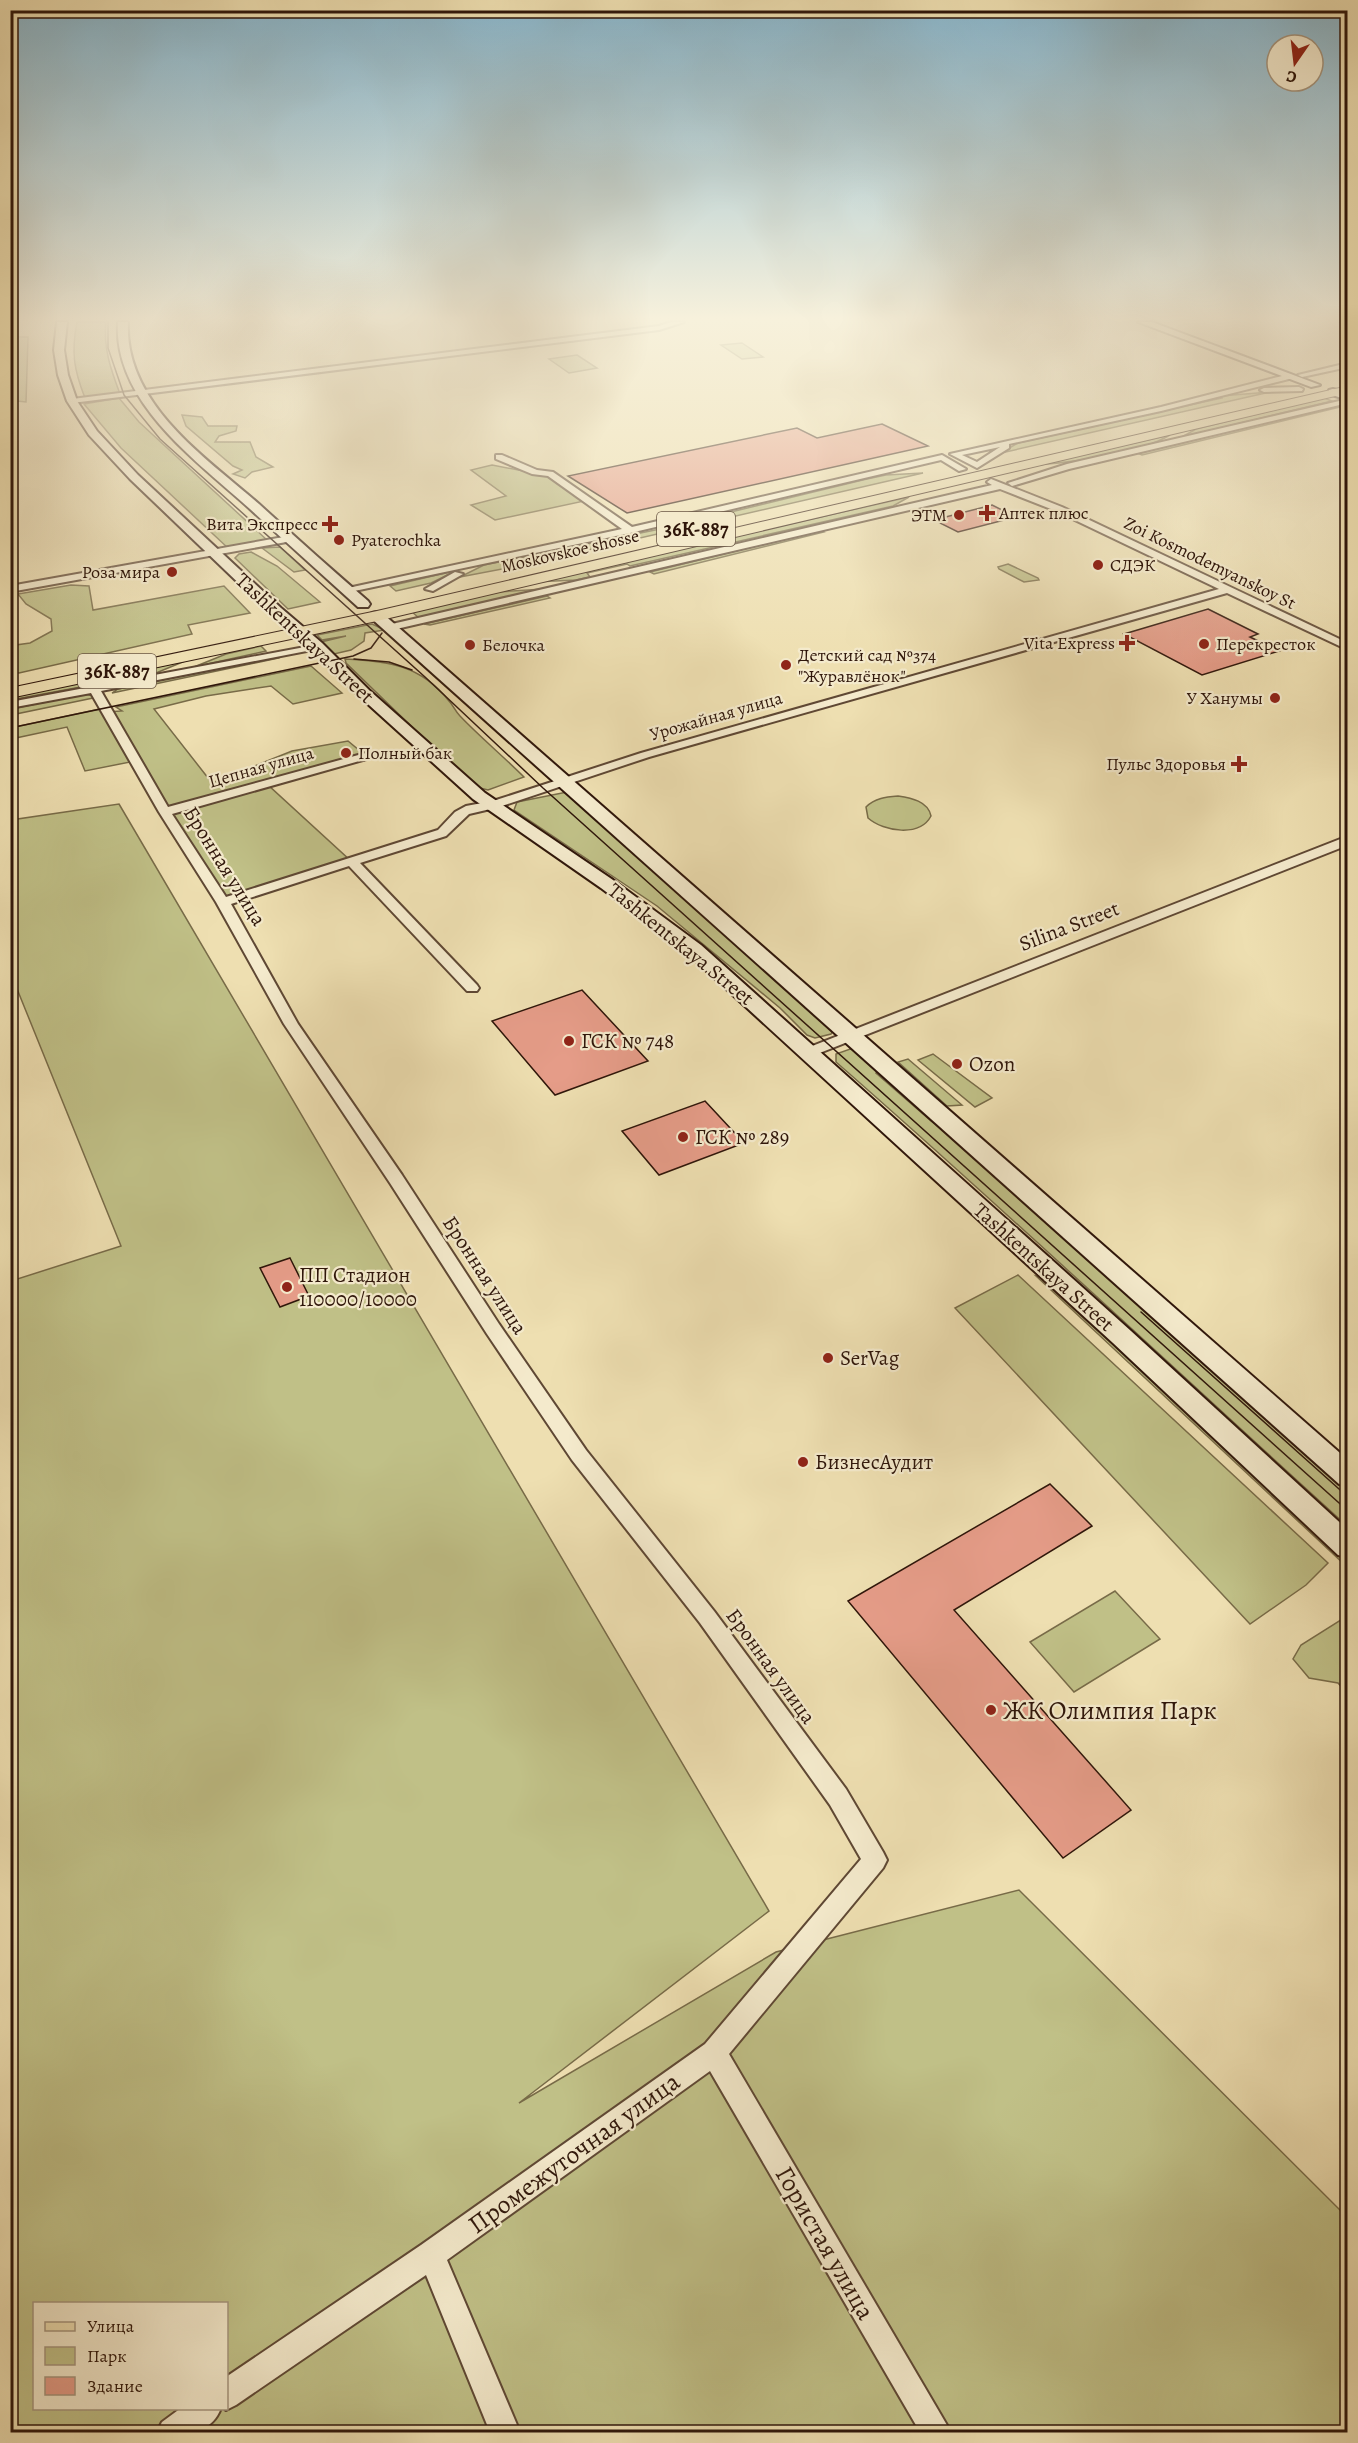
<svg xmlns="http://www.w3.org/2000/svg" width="1358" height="2443" font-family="Alegreya,serif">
<rect width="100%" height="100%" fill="#eedfb1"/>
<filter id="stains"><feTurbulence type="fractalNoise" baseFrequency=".00333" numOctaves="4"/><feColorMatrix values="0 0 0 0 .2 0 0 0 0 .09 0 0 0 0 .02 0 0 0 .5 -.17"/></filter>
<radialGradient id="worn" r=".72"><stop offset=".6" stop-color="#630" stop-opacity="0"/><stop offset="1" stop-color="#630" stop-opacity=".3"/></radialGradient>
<g fill="#c0c087" stroke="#786b48" stroke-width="1.5" fill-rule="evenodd">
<path d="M 77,322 L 106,322 C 103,348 111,370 120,394 L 85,398 C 74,370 71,353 77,322 Z"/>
<polygon points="14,337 28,337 26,402 17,401 12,379 17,357"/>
<polygon points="742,343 763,357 742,359 721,345"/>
<polygon points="577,355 597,368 569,373 549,359"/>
<polygon points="1270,392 1001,453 1018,443 1222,398 1221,396"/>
<polygon points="119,398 139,422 267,540 229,549 121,448 84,404"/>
<polygon points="1324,398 1332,401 1182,437 1196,429"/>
<polygon points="1339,404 1344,406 1142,455 1137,453"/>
<polygon points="182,415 202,417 208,426 237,426 236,431 219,436 215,442 250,442 256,457 273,467 252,472 245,478 233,474 242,470 233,466 186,426"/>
<path d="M 1170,435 C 1136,455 1075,462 1036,465 Z"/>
<polygon points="492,465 555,477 589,500 495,520 471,505 506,496 471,470"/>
<polygon points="923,473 518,566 460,577 484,565 665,528 867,479 886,475"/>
<polygon points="909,497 893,506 630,566 627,564 587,573 590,577 576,580 534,582"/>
<polygon points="821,530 824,532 654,574 650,572"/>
<polygon points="280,547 305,570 294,572 262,548"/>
<polygon points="251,552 277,566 320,602 288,609 235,558 239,554"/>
<polygon points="1008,564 1038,578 1039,580 1024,582 999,569 998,567"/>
<polygon points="458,570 431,583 396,591 390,586"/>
<polygon points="71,585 89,586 93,610 224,586 250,613 188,625 192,634 19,673 11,672 11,653 15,651 16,645 30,643 52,631 51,619 26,604 18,594"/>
<polygon points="544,589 419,618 412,612 498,592"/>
<polygon points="547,596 550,598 430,625 424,624"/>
<polygon points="372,624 385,630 365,633 364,641 351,650 334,654 321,642 346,636 322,640 317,635"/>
<polygon points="261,646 266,651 194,667 226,654"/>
<polygon points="279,655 279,658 112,693 118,689"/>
<path d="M 345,659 C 388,661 421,665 449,701 C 453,705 455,711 460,716 C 480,737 503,756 524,777 L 488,790 L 480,788 L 439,753 L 346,663 Z"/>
<polygon points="185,661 156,673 11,700 10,697"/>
<polygon points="311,666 342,693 293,704 271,686 206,696 154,709 212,783 292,751 348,741 366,756 267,784 352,862 223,902 135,761 85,771 67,727 11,739 10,728 104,708 106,712 122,711 116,707"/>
<polygon points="85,694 98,697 11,715 11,709"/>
<polygon points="567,792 835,1027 831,1034 815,1038 807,1035 780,1008 657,906 514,810 517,802"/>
<path d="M 898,796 C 911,798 928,801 931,816 C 920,837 884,832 868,818 L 866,807 C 875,798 886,797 898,796 Z"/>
<path d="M 119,804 L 769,1911 L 519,2103 L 776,1952 L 1019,1890 L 1347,2217 L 1347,2432 L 11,2432 L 11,1281 L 121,1246 L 11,974 L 11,820 ZM 34,2304 L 226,2304 L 226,2408 L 34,2408 Z"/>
<path d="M 853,1048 L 879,1071 L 876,1073 L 931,1121 L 967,1144 L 1347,1487 L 1347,1526 C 1177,1372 1009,1213 836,1062 L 836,1054 Z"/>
<polygon points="933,1054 992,1098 975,1107 918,1060"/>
<polygon points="908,1059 962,1105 947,1106 898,1062"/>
<polygon points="1018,1275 1328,1563 1306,1585 1250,1624 955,1308"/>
<polygon points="1036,1276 1052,1280 1347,1555 1345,1565"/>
<polygon points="1115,1591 1160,1639 1074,1692 1030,1642"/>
<polygon points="1347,1616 1347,1693 1338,1683 1309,1678 1293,1659 1301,1645"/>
</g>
<g fill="#e59c88" stroke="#2f160a" stroke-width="1.5">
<polygon points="882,424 928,446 627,513 568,476 797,428 817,438"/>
<polygon points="992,505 1016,517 958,532 934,520"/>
<polygon points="1208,609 1258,634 1250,637 1279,651 1202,675 1124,634"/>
<polygon points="582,990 648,1061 555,1095 492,1021"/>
<polygon points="705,1101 744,1143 659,1175 622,1131"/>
<polygon points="290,1258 309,1296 280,1307 260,1268"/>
<polygon points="1050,1484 1092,1526 954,1610 1131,1810 1063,1858 848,1601"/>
</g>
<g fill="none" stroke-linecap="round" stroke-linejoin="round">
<g stroke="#5f4834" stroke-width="4">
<g id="minor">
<polygon points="671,322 684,322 659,330 72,403 68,401 72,399 659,326"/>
<polygon points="1348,363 1348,367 1302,377 1298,375"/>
<path d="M 1290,374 L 1293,378 L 1161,411 L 1009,444 L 1009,448 L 977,468 L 950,454 L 1161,407 ZM 1000,447 L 977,462 L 962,455 Z"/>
<polygon points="1299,387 1303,389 1302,391 1264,392 1260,390 1264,388"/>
<polygon points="1348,399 1348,403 1069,469 1012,486 1008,483 1067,464"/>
<polygon points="496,455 502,455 537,470 553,472 632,527 942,455 966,469 959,471 941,460 630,533 345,593 345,589 348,588 622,529 548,476 532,474 496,459"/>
<polygon points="991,479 1062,507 1348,643 1348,650 1227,593 649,757 499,807 469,814 446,836 360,863 477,985 479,988 477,991 467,991 349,866 231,904 298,1024 402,1175 499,1324 586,1450 714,1611 846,1789 883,1852 887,1860 883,1868 729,2054 951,2432 920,2432 710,2071 447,2260 520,2432 490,2432 426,2275 236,2405 226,2410 224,2408 226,2408 226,2377 421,2245 705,2044 861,1859 830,1805 700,1623 572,1460 487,1334 390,1183 284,1024 216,902 159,812 91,693 10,708 10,702 321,644 321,648 317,649 101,691 168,807 362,754 366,753 372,756 370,758 172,814 226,897 438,830 455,812 466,806 493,801 641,753 1219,589 1056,511 1000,489 392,630 387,627 392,624 992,485 987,482"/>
<polygon points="289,536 294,539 292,541 10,592 10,586"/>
<polygon points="455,572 463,574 433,591 425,589"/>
<polygon points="1348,836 1348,845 812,1056 807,1058 800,1053 802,1050"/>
<path d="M 181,2408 L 221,2408 C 210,2437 183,2432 157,2432 L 162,2422 Z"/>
</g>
</g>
<g stroke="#2f160a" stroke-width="4">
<g id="secondary">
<polygon points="57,322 67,322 64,350 68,375 77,401 97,431 138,475 281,608 322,643 369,690 485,793 613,880 701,945 1131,1331 1348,1530 1348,1558 1338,1555 1113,1343 687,953 601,888 473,799 359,696 312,649 271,614 130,479 89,435 67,401 58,375 54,350"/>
<path d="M 118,322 L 128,322 C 124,403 205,457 259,504 C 295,537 331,569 368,601 L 370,604 L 368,607 L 358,607 C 322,574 286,542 250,509 C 197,461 113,402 118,322 Z"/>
<polygon points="1138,322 1152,322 1320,385 1311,387"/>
<polygon points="1333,389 1348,393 1348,400 1329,394 1329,390"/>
<polygon points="377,612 382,613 1348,1460 1348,1486 1339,1484 372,619 370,616 372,613"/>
</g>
</g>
<g stroke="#2f160a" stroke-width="2">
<polygon id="primary" points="1348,386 1348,393 377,621 10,698 10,688 377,611"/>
</g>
<use href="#minor" fill="#f4eacc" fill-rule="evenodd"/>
<use href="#secondary" fill="#f4eacc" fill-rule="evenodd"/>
<use href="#primary" fill="#eedfb1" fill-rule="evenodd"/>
<g stroke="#2f160a" stroke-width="1.5">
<polyline points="108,322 108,348 124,395 160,439 425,677 543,788 1348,1511"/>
<polyline points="354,659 389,662 412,670"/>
<polyline points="10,728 353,656 371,648 382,633"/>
<polyline points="1141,1312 1348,1497"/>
</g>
</g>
<linearGradient id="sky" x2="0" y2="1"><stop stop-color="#88b8d0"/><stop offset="0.48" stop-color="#f7f1dc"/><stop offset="1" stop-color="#f7f1dc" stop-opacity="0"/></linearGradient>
<rect width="1358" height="664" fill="url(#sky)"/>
<g fill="#8f2418" stroke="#f4eacc" stroke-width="2">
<path d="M984 504h6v6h6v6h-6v6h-6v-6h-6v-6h6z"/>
<circle cx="959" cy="515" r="6"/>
<path d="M327 515h6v6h6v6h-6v6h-6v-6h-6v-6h6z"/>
<circle cx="339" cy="540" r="6"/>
<circle cx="1098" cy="565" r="6"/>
<circle cx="172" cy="572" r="6"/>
<path d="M1124 634h6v6h6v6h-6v6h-6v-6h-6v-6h6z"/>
<circle cx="1204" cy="644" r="6"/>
<circle cx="470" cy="645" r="6"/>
<circle cx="786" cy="665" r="6"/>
<circle cx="1275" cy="698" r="6"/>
<circle cx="346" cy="753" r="6"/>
<path d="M1236 755h6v6h6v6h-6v6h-6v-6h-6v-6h6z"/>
<circle cx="569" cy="1041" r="6"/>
<circle cx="957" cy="1064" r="6"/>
<circle cx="683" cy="1137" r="6"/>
<circle cx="287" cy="1287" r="6"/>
<circle cx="828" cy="1358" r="6"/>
<circle cx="803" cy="1462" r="6"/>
<circle cx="991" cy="1710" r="6"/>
</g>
<g text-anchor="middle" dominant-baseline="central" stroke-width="4.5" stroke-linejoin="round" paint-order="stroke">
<g font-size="18" fill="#2f160a" stroke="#f4eacc" text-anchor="start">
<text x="999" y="513">Аптек плюс</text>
<text x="947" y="515" text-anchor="end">ЭТМ</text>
<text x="318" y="524" text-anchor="end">Вита Экспресс</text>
<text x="351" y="540">Pyaterochka</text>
<text x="1110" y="565">СДЭК</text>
<text x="160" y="572" text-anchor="end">Роза мира</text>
<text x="1115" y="643" text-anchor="end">Vita Express</text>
<text x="1216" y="644">Перекресток</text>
<text x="482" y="645">Белочка</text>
<text x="798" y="655">Детский сад №374<tspan x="798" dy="21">"Журавлёнок"</tspan></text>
<text x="1263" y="698" text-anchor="end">У Ханумы</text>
<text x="358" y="753">Полный бак</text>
<text x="1226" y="764" text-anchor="end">Пульс Здоровья</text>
</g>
<g font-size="18" fill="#2f160a" stroke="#f4eacc">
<text transform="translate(570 551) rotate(-13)">Moskovskoe shosse</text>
<text transform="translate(1210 563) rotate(26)">Zoi Kosmodemyanskoy St</text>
<text transform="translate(716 716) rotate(-16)">Урожайная улица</text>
<text transform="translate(261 767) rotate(-16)">Цепная улица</text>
</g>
<g fill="#f4eacc" stroke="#6a5644" stroke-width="1.5">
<rect x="657" y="512" width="78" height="34" rx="4.5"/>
<rect x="78" y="654" width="78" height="34" rx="4.5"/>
</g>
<g font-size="20" font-weight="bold" fill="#2f160a">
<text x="696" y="529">36К-887</text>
<text x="117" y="671">36К-887</text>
</g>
<g font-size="21" fill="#2f160a" stroke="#f4eacc">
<text transform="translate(305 638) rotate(43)">Tashkentskaya Street</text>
<text transform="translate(225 866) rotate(58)">Бронная улица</text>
<text transform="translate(1069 926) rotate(-21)">Silina Street</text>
<text transform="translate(681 944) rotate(39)">Tashkentskaya Street</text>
<text transform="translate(1044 1267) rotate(42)">Tashkentskaya Street</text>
<text transform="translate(485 1275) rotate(57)">Бронная улица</text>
<text transform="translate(771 1666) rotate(54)">Бронная улица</text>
</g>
<g font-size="21" fill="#2f160a" stroke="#f4eacc" text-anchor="start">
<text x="581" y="1041">ГСК № 748</text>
<text x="969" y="1064">Ozon</text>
<text x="695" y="1137">ГСК № 289</text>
<text x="299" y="1275">ПП Стадион<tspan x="299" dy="24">110000/10000</tspan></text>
<text x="840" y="1358">SerVag</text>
<text x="815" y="1462">БизнесАудит</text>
</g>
<g font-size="26" fill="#2f160a" stroke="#f4eacc" text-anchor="start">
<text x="1003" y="1710">ЖК Олимпия Парк</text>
</g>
<g font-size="26" fill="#2f160a" stroke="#f4eacc">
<text transform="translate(574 2153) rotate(-36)">Промежуточная улица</text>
<text transform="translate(825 2243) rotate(60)">Гористая улица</text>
</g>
</g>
<rect width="1358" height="2443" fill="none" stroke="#eedfb1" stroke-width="36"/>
<rect x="12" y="12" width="1334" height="2419" fill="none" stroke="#2f160a" stroke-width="3"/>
<rect x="18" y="18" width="1322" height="2407" fill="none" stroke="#2f160a" stroke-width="1.5"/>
<rect x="33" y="2302" width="195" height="108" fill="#f4eacc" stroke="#a5957e" stroke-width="1.5"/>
<rect x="45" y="2322" width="30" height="9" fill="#eedfb1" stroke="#a5957e" stroke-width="1.5"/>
<text x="87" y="2332" font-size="18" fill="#2f160a">Улица</text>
<rect x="45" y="2347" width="30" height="18" fill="#c0c087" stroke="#a5957e" stroke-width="1.5"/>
<text x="87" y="2362" font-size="18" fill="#2f160a">Парк</text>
<rect x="45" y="2377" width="30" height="18" fill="#e59c88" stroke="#a5957e" stroke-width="1.5"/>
<text x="87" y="2392" font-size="18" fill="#2f160a">Здание</text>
<g transform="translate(1295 63) rotate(194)"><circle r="28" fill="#f4eacc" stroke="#a5957e" stroke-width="1.5"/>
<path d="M0-4.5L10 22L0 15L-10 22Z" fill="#8f2418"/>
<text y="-9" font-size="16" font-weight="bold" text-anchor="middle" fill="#2f160a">С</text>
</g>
<rect width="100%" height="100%" filter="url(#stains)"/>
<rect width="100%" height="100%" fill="url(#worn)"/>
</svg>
